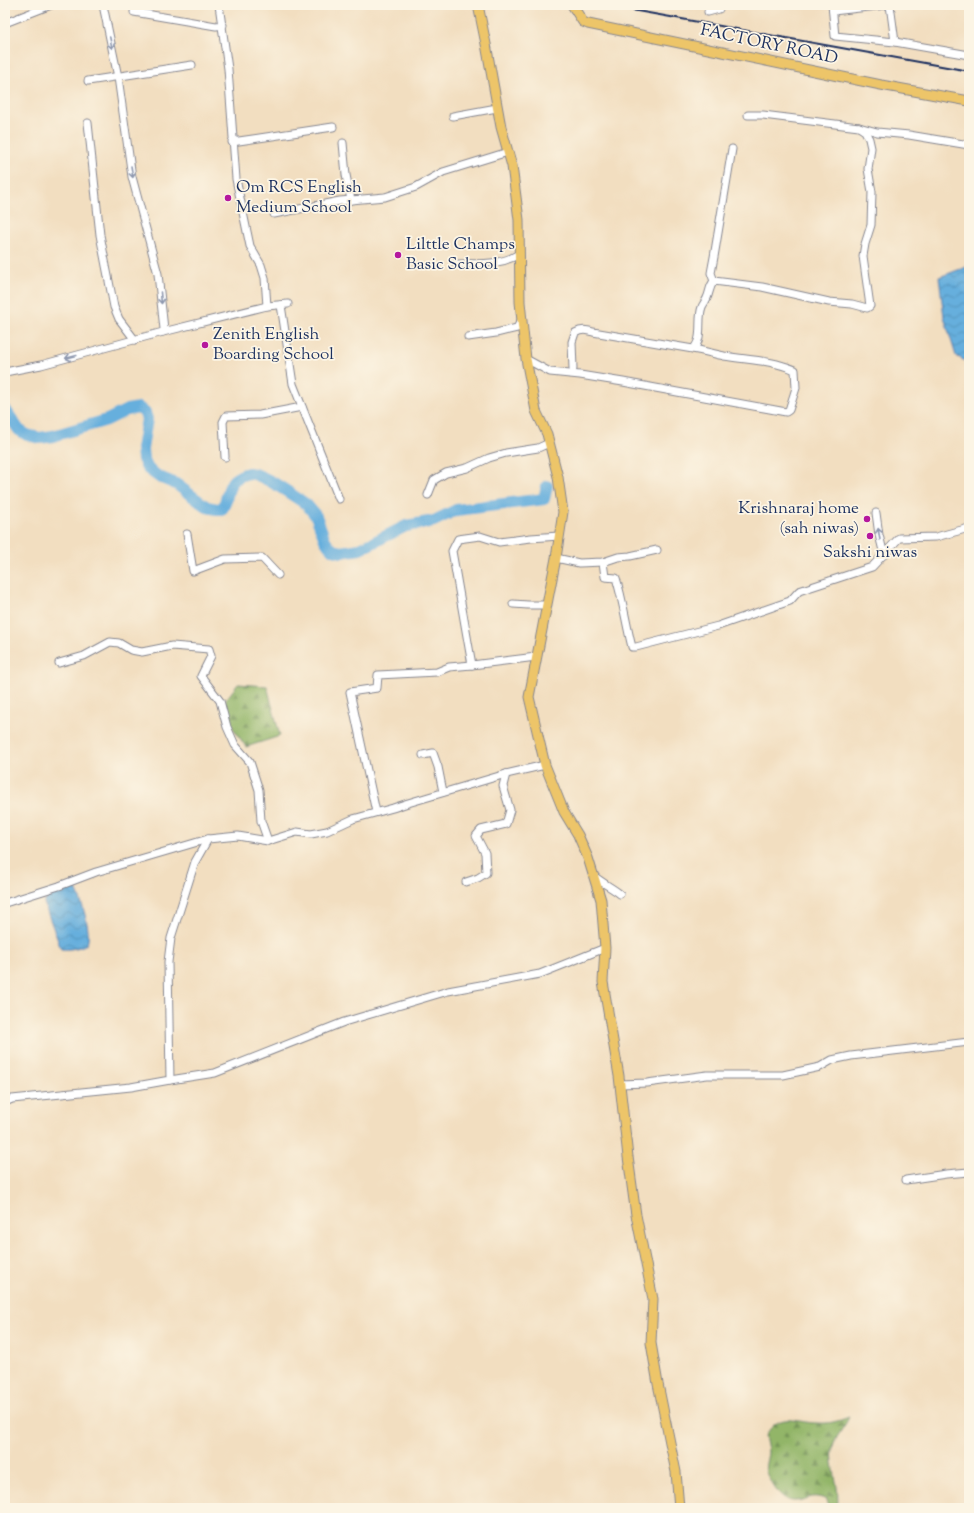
<svg xmlns="http://www.w3.org/2000/svg" width="974" height="1513" font-family="'Sorts Mill Goudy',serif">
<defs>
<pattern id="forest-firs" width="22" height="20" patternUnits="userSpaceOnUse"><rect width="22" height="20" fill="#92b568"/><path d="M5 1l3.5 6h-7zM16 11l3.5 6h-7z" fill="#769459"/></pattern>
<pattern id="water-waves" width="16" height="10" patternUnits="userSpaceOnUse"><rect width="16" height="10" fill="#66afdd"/><path d="M0 5q4-4 8 0t8 0" fill="none" stroke="#538fb6"/></pattern>
</defs>
<rect width="100%" height="100%" fill="#fcf5e5"/>
<filter id="ink" filterUnits="userSpaceOnUse"><feTurbulence type="fractalNoise" baseFrequency=".025" numOctaves="2"/><feDisplacementMap in="SourceGraphic" scale="8" xChannelSelector="R" yChannelSelector="G"/><feConvolveMatrix kernelMatrix="1 2 1 2 8 2 1 2 1" color-interpolation-filters="sRGB"/></filter>
<filter id="wash" filterUnits="userSpaceOnUse"><feTurbulence type="fractalNoise" baseFrequency=".012" numOctaves="4" result="noise"/><feDisplacementMap in="SourceGraphic" scale="16" xChannelSelector="R" yChannelSelector="G"/><feGaussianBlur stdDeviation="0.9" result="paint"/><feColorMatrix in="noise" values="0 0 0 0 0 0 0 0 0 0 0 0 0 0 0 0 0 1.4 0 .05"/><feComposite in="paint" operator="in"/></filter>
<g filter="url(#wash)">
<rect width="100%" height="100%" fill="#f2dec0"/>
<g fill="url(#forest-firs)" stroke="#567263">
<polygon points="238,684 267,686 280,736 246,747 226,718 224,702"/>
<path d="M 849,1417 C 845,1427 834,1438 833,1448 C 830,1468 841,1488 837,1508 L 829,1508 L 825,1499 C 810,1493 808,1501 795,1501 C 782,1502 770,1483 766,1472 C 764,1466 768,1458 768,1451 C 767,1446 766,1441 765,1436 C 781,1410 794,1423 818,1423 C 829,1424 839,1421 849,1417 Z"/>
</g>
<g fill="url(#water-waves)" stroke="#406f9e">
<polygon points="969,266 969,363 956,356 944,317 939,277"/>
<path d="M 75,887 C 81,899 92,931 87,944 C 79,948 70,950 61,949 L 44,903 L 50,894 Z"/>
</g>
<g fill="none" stroke-linecap="round" stroke-linejoin="round">
<path stroke="#66afdd" stroke-width="12" d="M 5,409 L 19,430 L 27,435 L 40,438 L 53,436 L 107,420 L 127,410 L 139,408 L 145,413 L 147,419 L 142,449 L 143,459 L 148,469 L 159,477 L 176,484 L 207,507 L 217,509 L 222,509 C 228,501 226,488 234,480 C 238,477 244,474 248,473 C 263,473 293,496 306,504 L 316,516 L 325,540 L 329,546 L 333,550 L 341,552 L 360,549 L 406,526 L 434,521 L 456,510 L 544,499 L 547,486"/>
</g>
</g>
<g filter="url(#ink)">
<g fill="none" stroke-linecap="round" stroke-linejoin="round">
<g stroke="#86868f" stroke-width="9">
<g id="minor">
<polyline points="219,5 228,69 236,179 250,246 261,265 265,278 267,306"/>
<polyline points="832,5 835,36 895,42 969,55"/>
<polyline points="890,5 895,42"/>
<polyline points="833,11 886,5"/>
<polyline points="134,12 216,26 223,25"/>
<polyline points="708,12 719,9 718,5"/>
<polyline points="5,23 51,5"/>
<polyline points="88,81 192,65"/>
<polyline points="748,115 763,115 859,127 877,132 909,135 969,145"/>
<polyline points="453,116 497,108"/>
<polyline points="88,123 100,235 114,307 119,319 135,340"/>
<polyline points="232,142 333,127"/>
<polyline points="343,143 346,175 351,200"/>
<polyline points="732,149 714,257 711,273 714,281 762,287 829,302 852,304 867,308 870,306 863,256 865,244 871,225 872,192 868,169 871,148 869,139 865,131 859,127"/>
<polyline points="274,214 340,201 385,197 416,187 443,172 508,152"/>
<path d="M 456,264 C 478,263 500,266 519,254"/>
<polyline points="281,305 293,384 339,499"/>
<polyline points="163,332 267,306 288,304"/>
<polyline points="468,337 496,333 517,328 522,319"/>
<path d="M 526,359 L 550,372 L 580,375 L 623,382 L 786,412 L 789,410 L 796,388 L 795,370 C 772,360 749,360 724,356 C 714,354 704,351 693,349"/>
<path d="M 573,369 L 572,342 L 575,333 C 582,329 586,330 593,332 L 693,349 C 704,339 697,319 702,307 C 703,304 706,301 707,298 C 710,292 709,287 714,281"/>
<polyline points="5,372 41,365 163,332 164,329 158,274 132,177 118,77 103,5"/>
<polyline points="225,457 223,422 226,416 260,415 302,407"/>
<polyline points="428,495 434,480 446,473 467,468 489,458 506,453 538,448 549,443"/>
<polyline points="876,513 879,535 884,555"/>
<polyline points="187,534 193,571 225,559 262,558 278,575"/>
<polyline points="556,558 579,563 603,562 618,557 630,556 657,550"/>
<path d="M 603,562 L 605,577 L 616,578 C 623,600 626,624 632,647 L 636,647 L 718,626 L 790,601 L 799,591 L 872,567 L 899,538 L 936,537 L 969,528"/>
<polyline points="513,604 528,605 546,605"/>
<polyline points="536,657 472,665 452,551 458,539 480,536 499,542 531,538 559,536"/>
<polyline points="59,663 84,656 110,642 119,643 131,650 142,652 172,646 209,649 211,656 201,676 220,701 227,727 235,745 250,762 259,790 261,821 268,841"/>
<polyline points="423,755 433,753 438,767 443,792"/>
<polyline points="376,812 350,692 377,688 378,675 437,672 449,667 472,665"/>
<path d="M 594,876 C 602,883 611,887 620,894"/>
<polyline points="466,882 478,878 486,873 485,853 476,836 481,830 506,824 510,810 503,786 506,774"/>
<polyline points="5,903 59,886 96,872 208,839 238,836 268,841 297,832 311,834 327,831 353,819 393,808 408,803 506,774 545,765"/>
<polyline points="170,1080 215,1073 344,1022 448,991 540,974 605,948"/>
<polyline points="620,1084 647,1083 707,1075 783,1075 820,1067 832,1060 851,1056 969,1042"/>
<polyline points="5,1102 12,1099 131,1087 170,1080 168,962 171,938 195,862 208,839"/>
<polyline points="906,1180 946,1174 969,1172"/>
</g>
</g>
<g stroke="#86868f" stroke-width="11">
<g id="major">
<polyline points="478,5 486,44 501,127 512,166 519,220 520,302 526,359 536,411 547,434 558,477 563,512 556,558 529,697 545,765 564,812 578,835 588,858 601,900 605,948 603,982 619,1076 628,1157 636,1215 653,1299 651,1343 658,1384 676,1472 679,1508"/>
<polyline points="572,5 583,22 588,24 881,85 969,101"/>
</g>
</g>
<use href="#minor" stroke="#fff" stroke-width="7"/>
<use href="#major" stroke="#edc569" stroke-width="9"/>
<polyline stroke="#1b2f5e" stroke-width="2" points="604,5 969,71"/>
</g>
<defs><path id="oneway-shaft" d="M-6 0H5M1.5-3L5.5 0L1.5 3" fill="none" stroke-width="1.6" stroke-linecap="round" stroke-linejoin="round"/></defs>
<g stroke="#8d97ae">
<use href="#oneway-shaft" transform="translate(111 43) rotate(78)"/>
<use href="#oneway-shaft" transform="translate(132 172) rotate(81)"/>
<use href="#oneway-shaft" transform="translate(161 298) rotate(85)"/>
<use href="#oneway-shaft" transform="translate(71 357) rotate(166)"/>
<use href="#oneway-shaft" transform="translate(879 534) rotate(-99)"/>
</g>
</g>
<g fill="#b5179e" stroke="#fcf5e5" stroke-width="1.5">
<circle cx="228" cy="198" r="4"/>
<circle cx="398" cy="255" r="4"/>
<circle cx="205" cy="345" r="4"/>
<circle cx="867" cy="519" r="4"/>
<circle cx="870" cy="536" r="4"/>
</g>
<g text-anchor="middle" dominant-baseline="central" stroke-width="3.5" stroke-linejoin="round" paint-order="stroke">
<g font-size="17" fill="#1b2f5e" stroke="#fcf5e5">
<text transform="translate(769 45) rotate(12)">FACTORY ROAD</text>
</g>
<g font-size="17" fill="#1b2f5e" stroke="#fcf5e5" text-anchor="start">
<text x="236" y="188">Om RCS English<tspan x="236" dy="20">Medium School</tspan></text>
<text x="406" y="245">Lilttle Champs<tspan x="406" dy="20">Basic School</tspan></text>
<text x="213" y="335">Zenith English<tspan x="213" dy="20">Boarding School</tspan></text>
<text x="859" y="509" text-anchor="end">Krishnaraj home<tspan x="859" dy="20">(sah niwas)</tspan></text>
<text x="870" y="553" text-anchor="middle">Sakshi niwas</text>
</g>
</g>
<rect width="974" height="1513" fill="none" stroke="#fcf5e5" stroke-width="20"/>
</svg>
